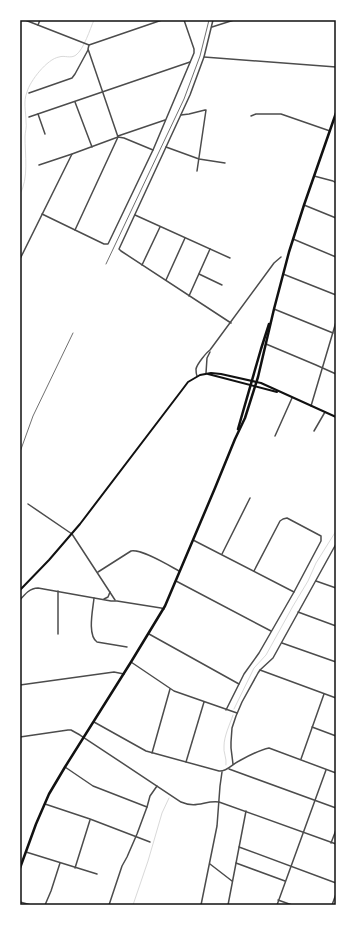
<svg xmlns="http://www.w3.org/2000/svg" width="356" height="925" font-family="'Source Serif 4',serif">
<rect width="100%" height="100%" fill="#fff"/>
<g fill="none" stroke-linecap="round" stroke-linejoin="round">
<g stroke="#d9d9d9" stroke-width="1">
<path d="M 20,194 C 29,179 25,154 25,137 C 25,132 27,127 26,122 C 26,111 23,102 27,92 C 30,81 47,59 59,57 C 64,55 71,59 76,55 C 84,49 90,29 94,20"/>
<polyline points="234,709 254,668 266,655 293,606 308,581 316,563 336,531"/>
<path d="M 226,765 C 227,758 223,752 224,746 C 224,736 230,724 233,715"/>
<polyline points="133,905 148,861 162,813 169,798"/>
</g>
<g stroke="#4c4c4c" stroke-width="1.5">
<polyline points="25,20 89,45 162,20"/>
<polyline points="213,20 204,57 190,95 119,249 121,251 231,323"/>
<polyline points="38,25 40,20"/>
<polyline points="212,27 234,20"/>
<polyline points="204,57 336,67"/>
<polyline points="29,93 72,78 75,74 88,50"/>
<polyline points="75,102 92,147"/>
<polyline points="38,114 45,134"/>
<polyline points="181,115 189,114 205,110 206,110 197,171"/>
<polyline points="251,116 256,114 281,114 330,131"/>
<polyline points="29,117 190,62"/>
<polyline points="118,136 165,120"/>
<polyline points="166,147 199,159 225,163"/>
<polyline points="39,165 72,154 118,137 124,138 153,150"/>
<polyline points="314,176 333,181 336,183"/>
<polyline points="304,205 336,218"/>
<polyline points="42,214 104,244 108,244 109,242 153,150 194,53 194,49 184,20"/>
<polyline points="135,215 230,258"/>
<polyline points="75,230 118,137 88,49 89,45"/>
<polyline points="293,239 336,257"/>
<polyline points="20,259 72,154"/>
<polyline points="142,265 160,227"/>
<polyline points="199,274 222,285"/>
<polyline points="283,274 336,295"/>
<polyline points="166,280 185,238"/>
<polyline points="189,296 210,249"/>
<polyline points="274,309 333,333"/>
<polyline points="266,344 316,365 336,374"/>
<polyline points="206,373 207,358 210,352"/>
<path d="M 197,376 C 196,374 196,372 196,369 C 197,364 206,353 210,350 L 274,263 L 281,257"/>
<polyline points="311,406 336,322"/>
<polyline points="314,431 325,412"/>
<polyline points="275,436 292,398"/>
<polyline points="28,504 72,534 115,600"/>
<polyline points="193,540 294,592"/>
<polyline points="222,554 250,498"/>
<path d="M 98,572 L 131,551 C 142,549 168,565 179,571"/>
<polyline points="176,581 271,631"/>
<polyline points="316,581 336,588"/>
<polyline points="58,591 58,634"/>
<path d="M 94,598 C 93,609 87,635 97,642 L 127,647"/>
<polyline points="104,599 108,597 110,592"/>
<path d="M 20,600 C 25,594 30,588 38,588 L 111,601 L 117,601 L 161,608 L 164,609"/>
<polyline points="298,612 336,626"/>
<polyline points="149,634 239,684"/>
<polyline points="282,643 336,662"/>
<polyline points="131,662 174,691 237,713"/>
<polyline points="260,670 336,698"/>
<polyline points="20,685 114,672 124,674"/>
<polyline points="226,710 244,674 259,653 294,592 321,541 321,536 287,518 283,519 280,521 254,571"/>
<path d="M 94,722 L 146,751 L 219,771 C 227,772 232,764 239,761 C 248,756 259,750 269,748 L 336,773"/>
<polyline points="312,727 336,736"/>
<path d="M 20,737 L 68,730 L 71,730 L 80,735 L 181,802 C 197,809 205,800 219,802 L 336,844"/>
<polyline points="152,753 170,689"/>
<polyline points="301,759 324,694"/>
<polyline points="186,762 204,702"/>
<polyline points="233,764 231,748 231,742 232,728 236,716 242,702 258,673 260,670 273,658 336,544"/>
<polyline points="65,767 93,786 147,807"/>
<polyline points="229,769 336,808"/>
<polyline points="45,804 90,819 150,842"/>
<polyline points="331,843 336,830"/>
<polyline points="239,847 336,883"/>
<polyline points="26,852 97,874"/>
<polyline points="236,863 285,881"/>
<polyline points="210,864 232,881"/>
<polyline points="75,868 90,820"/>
<polyline points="278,900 292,905"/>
<polyline points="20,902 31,905"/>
<polyline points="45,905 51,891 60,863"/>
<polyline points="109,905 122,866 127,857 137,834 147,807 150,796 157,786"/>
<polyline points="201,905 217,826 220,786 222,772"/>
<polyline points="228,905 246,811"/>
<polyline points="277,905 326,770"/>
<polyline points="332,905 336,894"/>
</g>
<g stroke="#111" stroke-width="2">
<polyline points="208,374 277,392"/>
<polyline points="20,590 49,560 80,524 182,390 188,382 200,375 211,373 221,374 261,383 336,417"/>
</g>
<g stroke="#111" stroke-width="2.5">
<polyline points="238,429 261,349 269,324"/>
<polyline points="20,868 36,824 49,794 65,767 131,662 165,606 215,488 235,439 245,418 258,377 274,309 289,252 304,205 336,113"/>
</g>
<g stroke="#707070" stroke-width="1">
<polyline points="106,264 184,99 200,56 209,20"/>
<polyline points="20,452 33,416 73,333"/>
</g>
</g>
<rect width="356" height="925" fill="none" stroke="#ffffff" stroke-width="42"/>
<rect x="21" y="21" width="314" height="883" fill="none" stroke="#111" stroke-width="1.5"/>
</svg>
